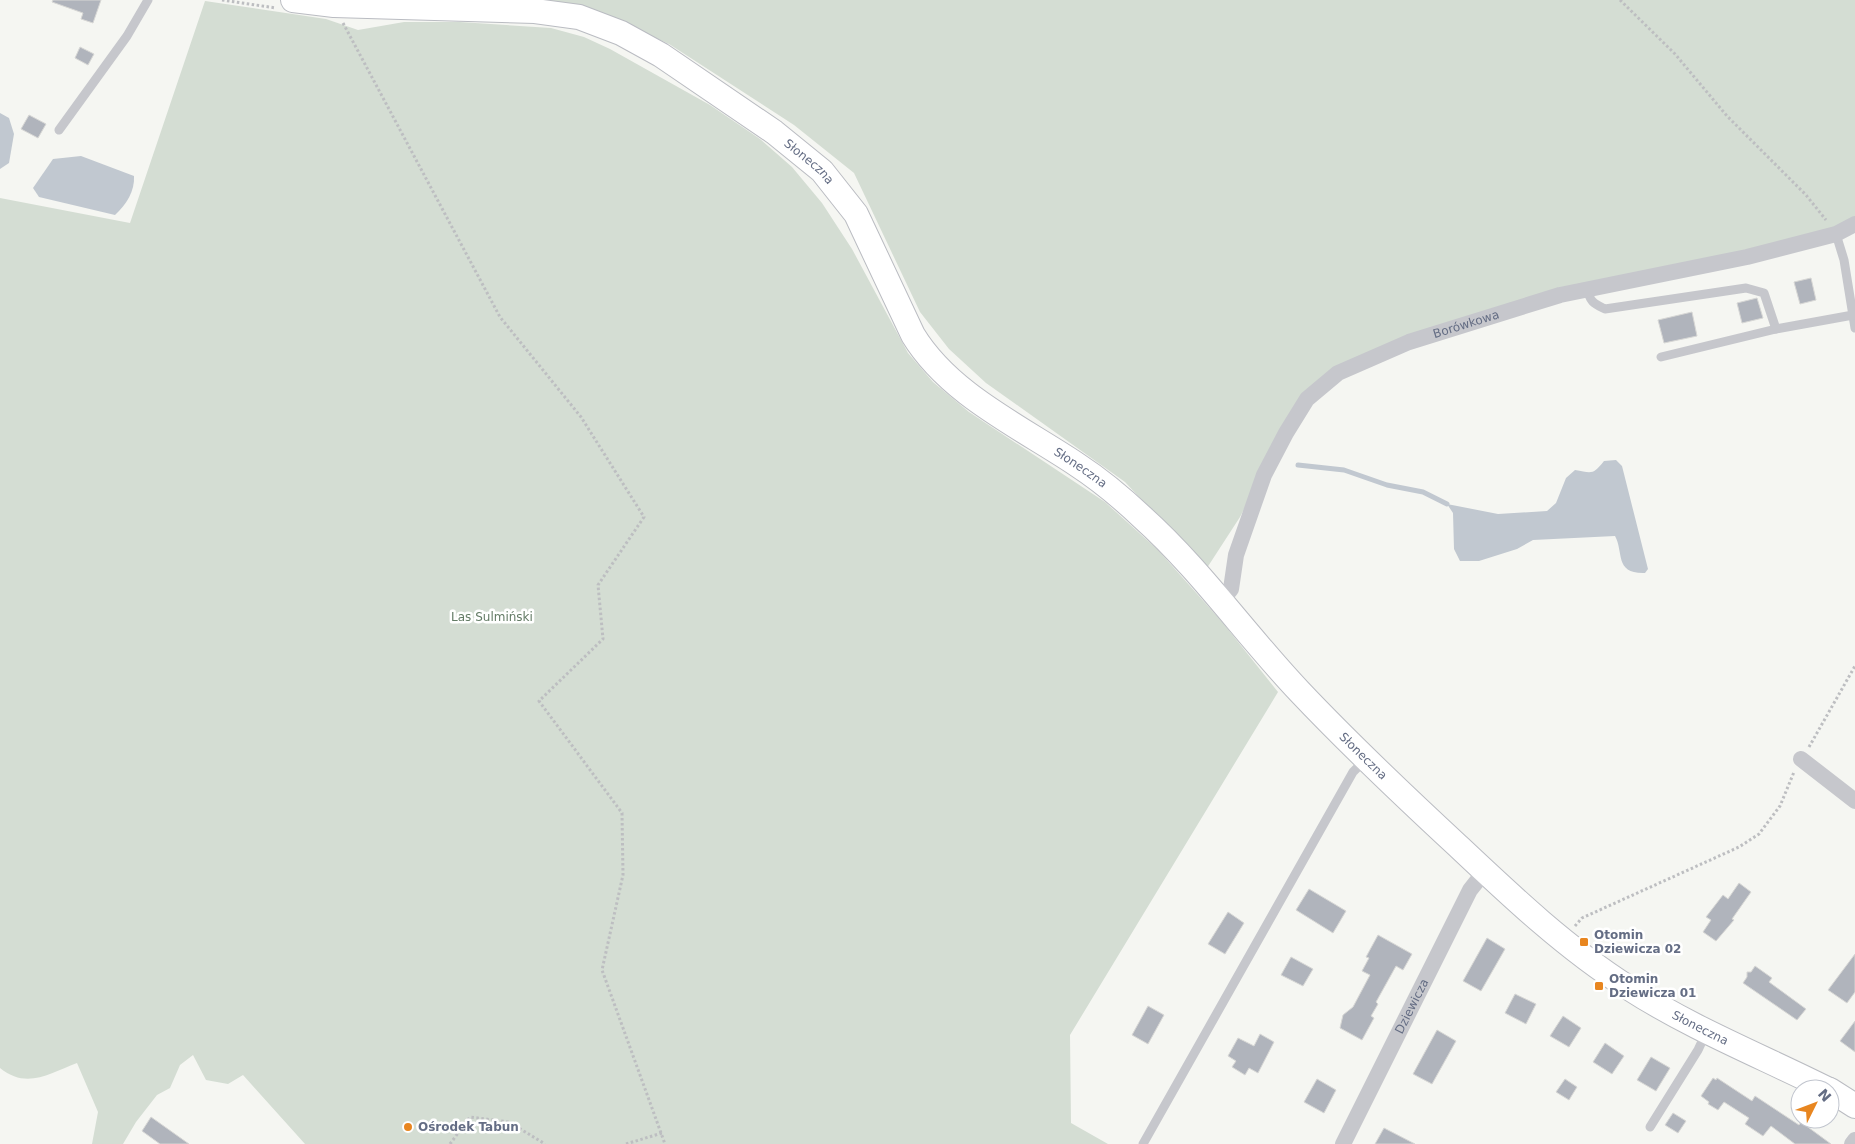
<svg xmlns="http://www.w3.org/2000/svg" width="1855" height="1144" font-family="'DejaVu Sans',sans-serif">
<rect width="100%" height="100%" fill="#f5f6f2"/>
<g fill="#d4ddd3">
<polygon points="543,0 1855,0 1855,219 1813,236 1418,334 1300,399 1240,517 1205,571 1184,545 1125,482 986,383 949,349 920,312 854,173 794,125 669,44 588,7"/>
<path d="M 205,1 L 326,19 L 358,30 L 404,22 L 460,22 L 551,28 L 584,37 L 610,49 L 710,105 L 760,139 L 792,167 L 822,203 L 852,249 L 908,353 L 933,382 L 969,412 L 1105,502 L 1158,550 L 1223,623 L 1278,692 L 1070,1035 L 1071,1123 L 1108,1144 L 305,1144 L 243,1075 L 228,1084 L 206,1080 L 193,1055 L 180,1065 L 170,1088 L 157,1095 L 136,1122 L 123,1144 L 92,1144 L 98,1112 L 77,1063 C 50,1073 27,1090 0,1068 L 0,198 L 130,223 Z"/>
</g>
<g fill="#c1c8d0">
<polygon points="0,113 9,118 14,134 9,163 0,169"/>
<path d="M 81,156 L 134,176 C 135,191 126,205 115,215 L 39,197 L 33,188 L 53,159 Z"/>
<path d="M 1616,460 L 1622,466 L 1648,569 L 1645,573 C 1614,574 1624,552 1615,536 L 1533,540 L 1517,549 L 1479,561 L 1460,561 L 1454,549 L 1453,513 L 1447,504 L 1498,514 L 1547,511 L 1556,503 L 1566,478 L 1575,470 C 1592,473 1593,475 1604,461 Z"/>
</g>
<g fill="none" stroke-linecap="round" stroke-linejoin="round">
<polyline stroke="#c1c8d0" stroke-width="5" points="1298,465 1344,470 1387,485 1423,492 1447,504"/>
</g>
<g fill="#b0b4bc" stroke="#d7d7d5">
<polygon points="53,0 101,0 93,23 81,19 83,13 52,2"/>
<polygon points="80,47 94,54 88,65 75,58"/>
<polygon points="29,115 46,124 38,138 21,129"/>
<polygon points="1811,278 1816,300 1800,304 1794,282"/>
<polygon points="1757,298 1763,318 1742,323 1737,303"/>
<polygon points="1692,312 1697,336 1664,343 1658,320"/>
<polygon points="1739,883 1751,892 1732,919 1734,920 1716,941 1703,932 1711,920 1706,917 1723,895 1728,899"/>
<polygon points="1309,889 1346,911 1333,933 1296,910"/>
<polygon points="1228,912 1244,923 1225,954 1208,944"/>
<polygon points="1378,935 1412,954 1403,970 1396,966 1376,1002 1378,1004 1371,1016 1374,1018 1362,1040 1340,1028 1343,1015 1353,1007 1370,975 1362,971 1369,958 1366,957"/>
<polygon points="1487,938 1505,949 1481,991 1463,981"/>
<polygon points="1855,954 1855,992 1847,1003 1828,990"/>
<polygon points="1291,957 1313,969 1303,986 1281,975"/>
<polygon points="1755,966 1772,978 1769,982 1806,1009 1797,1020 1743,983 1747,977 1747,972 1751,972"/>
<polygon points="1515,994 1536,1004 1526,1024 1505,1013"/>
<polygon points="1148,1006 1164,1015 1148,1044 1132,1035"/>
<polygon points="1563,1016 1581,1028 1569,1047 1550,1036"/>
<polygon points="1855,1021 1855,1052 1840,1041"/>
<polygon points="1437,1030 1456,1041 1432,1084 1413,1074"/>
<polygon points="1260,1034 1274,1042 1258,1073 1249,1068 1245,1075 1232,1067 1236,1061 1228,1056 1238,1038 1254,1046"/>
<polygon points="1605,1043 1624,1056 1612,1074 1593,1062"/>
<polygon points="1651,1057 1670,1068 1656,1091 1637,1080"/>
<polygon points="1713,1078 1716,1080 1717,1078 1752,1101 1755,1096 1799,1125 1801,1122 1831,1144 1795,1144 1771,1126 1763,1136 1745,1124 1749,1118 1724,1102 1718,1110 1708,1104 1709,1102 1701,1096"/>
<polygon points="1317,1079 1336,1090 1324,1113 1304,1102"/>
<polygon points="1565,1079 1577,1087 1569,1100 1556,1092"/>
<polygon points="1673,1113 1686,1121 1678,1133 1665,1125"/>
<polygon points="151,1117 189,1144 160,1144 142,1131"/>
<polygon points="1384,1128 1415,1144 1375,1144"/>
</g>
<g fill="none" stroke-linecap="round" stroke-linejoin="round">
<g stroke="#babcc2" stroke-width="26">
<g id="secondary">
<path id="s3" d="M 293,0 L 334,5 L 535,11 L 579,17 L 621,33 L 661,55 L 774,132 L 822,171 L 856,214 L 913,335 C 949,394 1019,426 1076,464 C 1099,479 1122,498 1142,517 C 1200,569 1245,634 1299,691 C 1350,745 1404,796 1458,846 C 1511,896 1567,949 1629,988 C 1691,1028 1761,1056 1827,1089"/>
<polyline points="1830,1090 1855,1106"/>
</g>
</g>
<g stroke="#bdbec1" stroke-width="3" stroke-dasharray="2.5 2.5" stroke-linecap="butt">
<polyline points="222,0 276,8"/>
<polyline points="1620,0 1675,54 1727,116 1806,195 1826,220"/>
<polyline points="343,23 500,317 581,417 644,517 598,585 603,639 539,701 622,813 623,875 602,970 665,1144"/>
<polyline points="1809,747 1855,666"/>
<polyline points="1575,926 1582,918 1739,847 1759,834 1780,806 1794,772"/>
<polyline points="450,1144 470,1117 509,1122 545,1144"/>
<polyline points="626,1144 662,1133"/>
</g>
<g stroke="#c6c7cc" stroke-width="9">
<polyline points="59,130 127,36 148,0"/>
<polyline points="1836,234 1844,260 1855,328"/>
<path d="M 1588,289 C 1589,302 1595,304 1605,309 L 1746,288 L 1764,293 L 1776,329 L 1853,315"/>
<polyline points="1661,357 1776,329"/>
<polyline points="1650,1127 1698,1050 1706,1033"/>
<polyline points="1143,1144 1353,772 1365,760"/>
</g>
<g stroke="#c6c7cc" stroke-width="16">
<path id="s1" d="M 1220,603 L 1231,589 L 1236,555 L 1264,475 L 1286,433 L 1307,399 L 1338,373 L 1409,342 L 1560,295 L 1747,257 L 1836,234 L 1855,224"/>
<polyline points="1801,759 1855,801"/>
<path id="s2" d="M 1343,1144 L 1470,890 L 1485,871"/>
<polyline points="1852,1144 1855,1140"/>
</g>
<use href="#secondary" stroke="#fff" stroke-width="24"/>
</g>
<g fill="#e88620" stroke="#fff" stroke-width="2">
<rect x="1579" y="937" width="10" height="10" rx="2.5"/>
<rect x="1594" y="981" width="10" height="10" rx="2.5"/>
<circle cx="408" cy="1127" r="5"/>
</g>
<g text-anchor="middle" dominant-baseline="central" stroke-width="5" stroke-linejoin="round" paint-order="stroke">
<g font-size="12" fill="#646d84" stroke="#fff">
<text stroke="none"><textPath href="#s3" startOffset="560">Słoneczna</textPath></text>
<text stroke="none"><textPath href="#s1" startOffset="402">Borówkowa</textPath></text>
<text stroke="none"><textPath href="#s3" startOffset="980">Słoneczna</textPath></text>
<text stroke="none"><textPath href="#s3" startOffset="1385">Słoneczna</textPath></text>
<text stroke="none"><textPath href="#s2" startOffset="154">Dziewicza</textPath></text>
<text stroke="none"><textPath href="#s3" startOffset="1820">Słoneczna</textPath></text>
</g>
<g font-size="12" fill="#637b65" stroke="#fff">
<text x="492" y="617">Las Sulmiński</text>
</g>
<g font-size="12" font-weight="bold" fill="#646d84" stroke="#fff" text-anchor="start">
<text x="1594" y="935">Otomin<tspan x="1594" dy="14">Dziewicza 02</tspan></text>
<text x="1609" y="979">Otomin<tspan x="1609" dy="14">Dziewicza 01</tspan></text>
<text x="418" y="1127">Ośrodek Tabun</text>
</g>
</g>
<g transform="translate(1815 1104) rotate(48)"><circle r="24" fill="#ffffff" stroke="#c1c5ce"/>
<path d="M0-4L9 19L0 12L-9 19Z" fill="#e88620"/>
<text y="-8" font-size="14" font-weight="bold" text-anchor="middle" fill="#646d84">N</text>
</g>
</svg>
